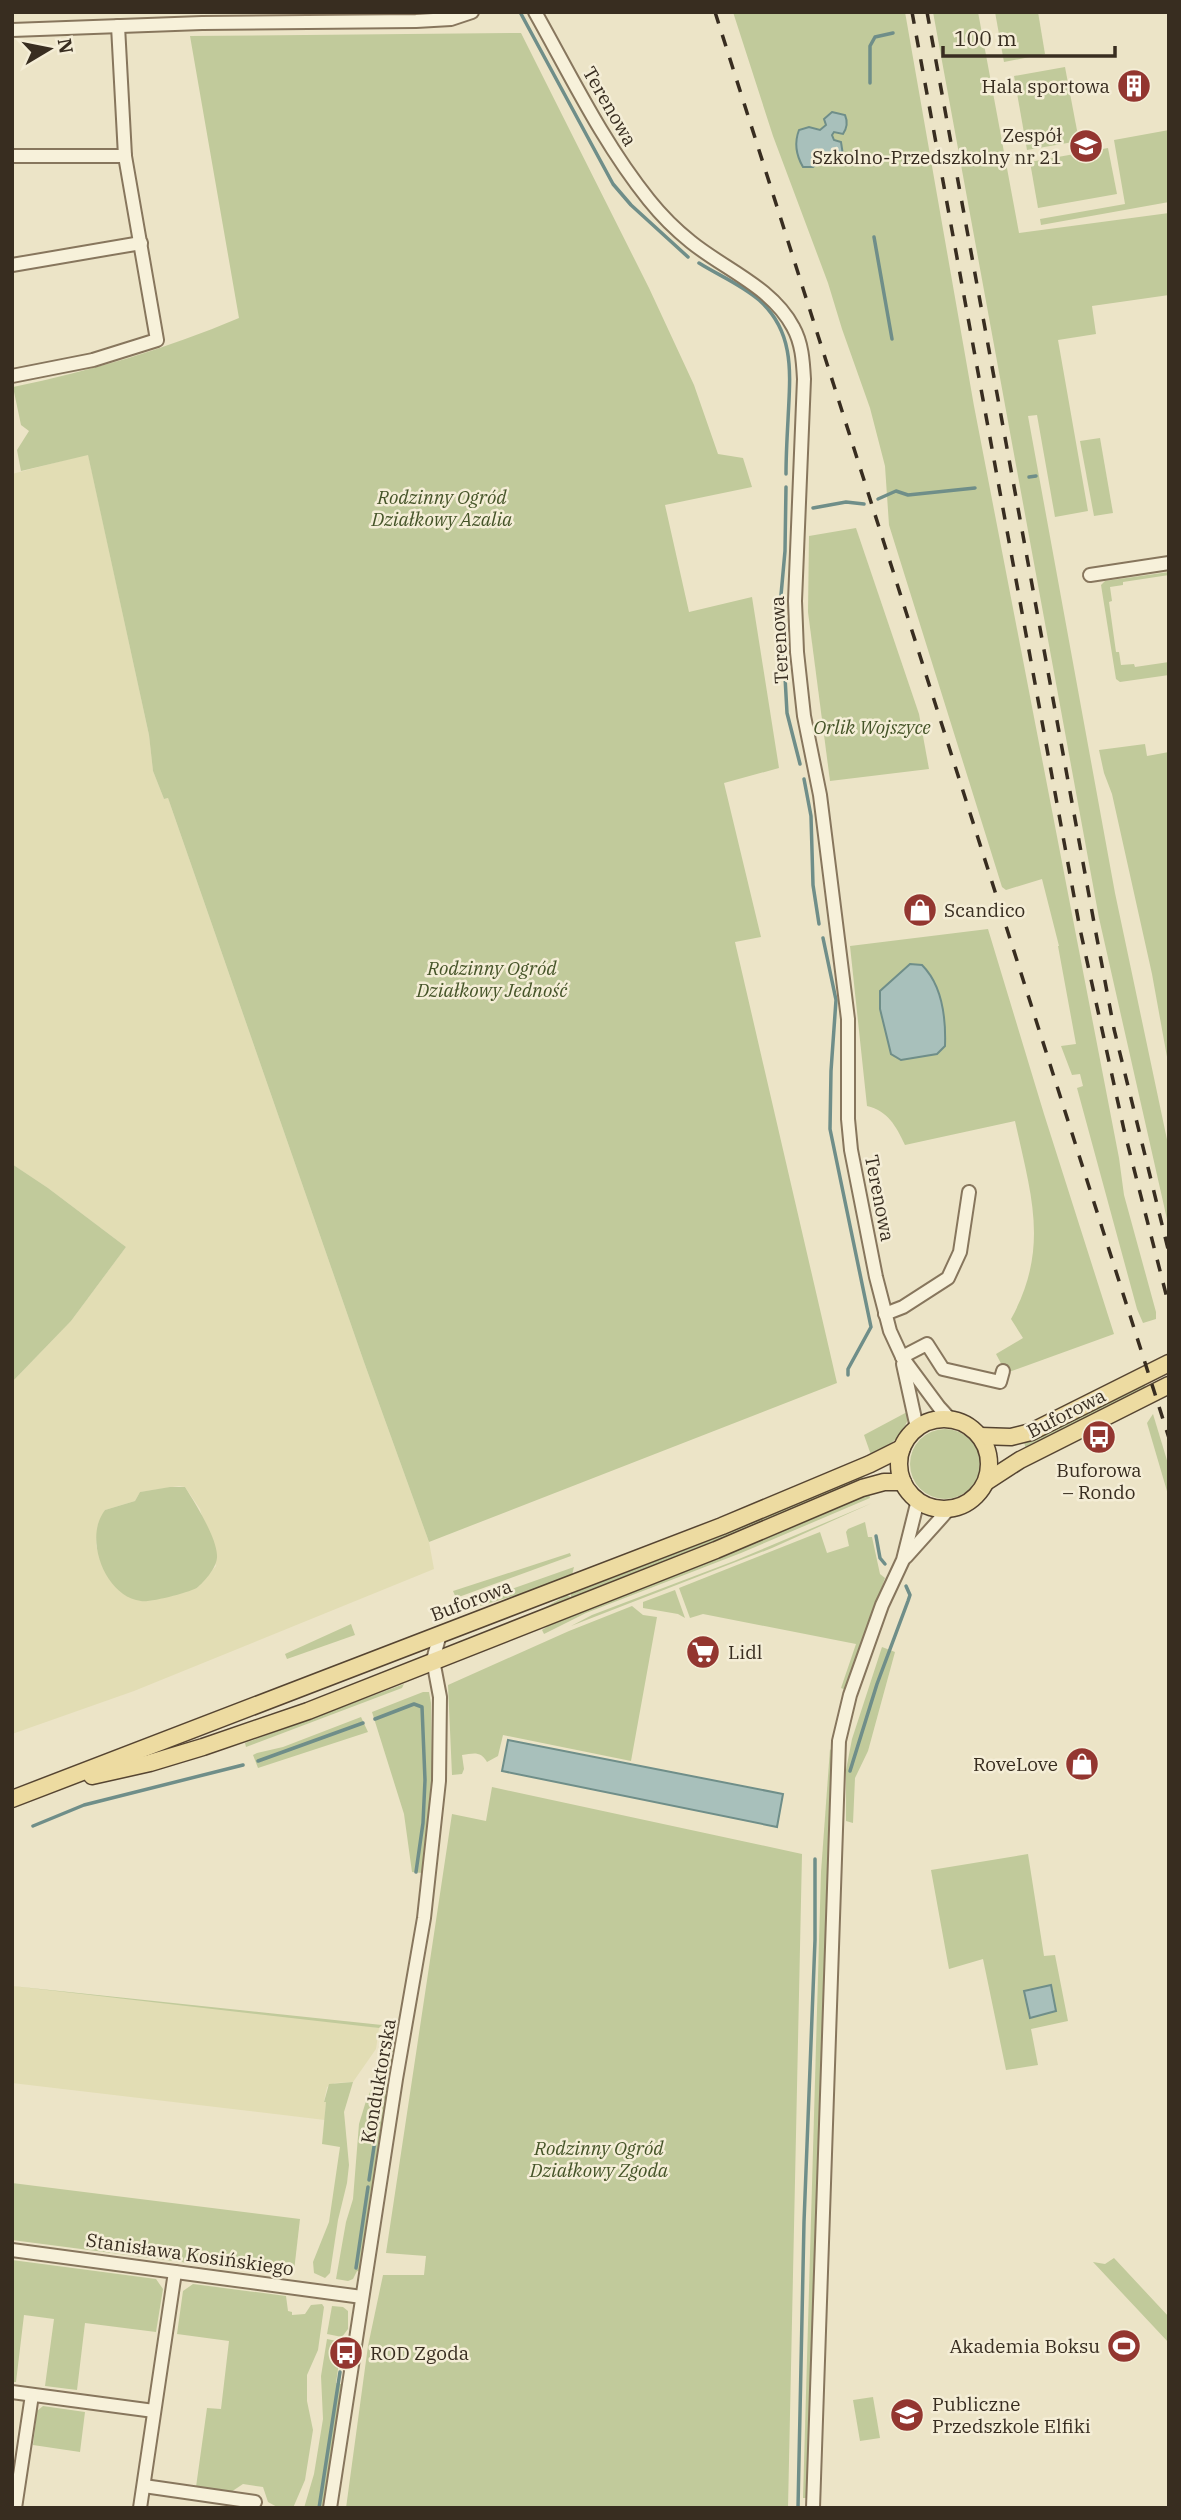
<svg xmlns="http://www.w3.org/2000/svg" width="1181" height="2520" font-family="'IBM Plex Serif',serif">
<rect width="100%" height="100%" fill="#ece4c7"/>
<g fill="#e2ddb4" fill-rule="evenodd">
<path d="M 88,454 L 149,735 L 153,771 L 164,799 L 168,798 L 364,1362 L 429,1542 L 434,1569 L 134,1691 L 12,1734 L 12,1382 L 71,1321 L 126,1247 L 48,1188 L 12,1164 L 12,474 ZM 179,1486 L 185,1487 L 200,1509 L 216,1566 L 197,1588 L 102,1565 L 96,1545 L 98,1524 L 105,1510 L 135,1501 L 140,1492 Z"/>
<polygon points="12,1986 354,2024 379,2028 376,2049 353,2082 335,2083 327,2087 324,2101 326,2102 325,2120 12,2083"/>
</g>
<g fill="#c1ca9b" fill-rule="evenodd">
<polygon points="733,12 905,12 974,406 1119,1158 1124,1195 1156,1312 1156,1319 1143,1323 1137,1309 1077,1088 1083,1086 1080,1074 1072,1075 1061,1046 1076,1044 1058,946 1059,946 1042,879 1006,890 1002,887 889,525 885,466 870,408 842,329 828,283 773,136"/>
<polygon points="933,12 978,12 1019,233 1169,213 1169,295 1092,306 1096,334 1058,340 1088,511 1055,517 1037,415 1028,416 1115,893 1169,1149 1169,1228 1099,918"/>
<polygon points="995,12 1038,12 1045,54 1004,62"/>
<path d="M 521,33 L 649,288 L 694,385 L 718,454 L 743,458 L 752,487 L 665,505 L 689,612 L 752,597 L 779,768 L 724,783 L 761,937 L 735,942 L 837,1383 L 429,1542 L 364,1362 L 168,798 L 164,799 L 153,771 L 149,735 L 88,455 L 21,471 L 17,450 L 29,431 L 21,425 L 13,387 C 91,371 166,349 239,318 L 190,36 Z"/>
<polygon points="1065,67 1079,141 1027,150 1014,76"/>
<polygon points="1169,130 1169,202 1041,225 1040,219 1125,204 1114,140"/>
<polygon points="1108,148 1117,194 1038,208 1030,162"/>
<polygon points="1100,438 1113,513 1094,516 1080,441"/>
<polygon points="856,528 919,714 929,769 830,781 808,612 809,536"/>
<polygon points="1169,572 1169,575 1123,582 1123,585 1110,587 1112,601 1109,602 1116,652 1119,652 1121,665 1134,664 1135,667 1169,662 1169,675 1120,682 1116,679 1101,585 1105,581"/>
<polygon points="1145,744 1147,756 1169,752 1169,1068 1152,974 1112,794 1104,773 1099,750"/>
<path d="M 988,929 L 1044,1114 L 1114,1334 L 1006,1373 L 996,1354 L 1023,1338 L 1011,1319 C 1050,1248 1031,1195 1015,1121 L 905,1145 C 896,1126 888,1111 867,1106 L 850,946 ZM 910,964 L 937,1054 L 901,1060 L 891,1054 L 880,991 Z"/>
<polygon points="12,1164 48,1188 126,1247 71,1321 12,1382"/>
<polygon points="1144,1384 1146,1388 1026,1449 1024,1442 1041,1436"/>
<path d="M 909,1411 C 908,1432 889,1448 871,1455 L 864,1435 Z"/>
<polygon points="1153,1414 1169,1467 1169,1498 1147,1423"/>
<circle cx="945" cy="1464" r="35"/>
<polygon points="862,1474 864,1479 745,1531 544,1608 567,1595 571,1597 571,1593 605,1578"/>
<path d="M 170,1487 L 185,1487 C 195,1503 216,1536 217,1555 C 218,1566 206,1580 198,1587 C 192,1592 149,1603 141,1601 C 110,1597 90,1554 98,1524 C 99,1520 102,1514 105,1510 L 135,1501 L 140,1492 Z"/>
<polygon points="869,1493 870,1498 741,1553 586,1613 544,1634 542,1630 562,1617 739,1549"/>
<polygon points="872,1503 772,1548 571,1626 592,1615 734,1561"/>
<polygon points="865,1522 868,1537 872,1537 880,1574 885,1578 846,1690 841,1688 856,1644 703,1614 690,1618 679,1588 820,1532 827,1553 849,1546 846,1532 848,1529"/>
<polygon points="570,1553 571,1556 456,1598 453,1591"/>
<path d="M 574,1567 L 572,1575 C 538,1592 499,1598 463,1612 L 461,1607 Z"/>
<polygon points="675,1590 685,1618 678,1614 643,1608 643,1602"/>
<path d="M 632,1606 L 643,1615 L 657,1617 L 631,1761 L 503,1735 L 498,1756 L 487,1762 C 481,1751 474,1753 462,1755 L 464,1769 L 462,1774 L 452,1775 L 448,1685 L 569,1631 Z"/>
<polygon points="351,1624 355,1635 287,1659 285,1654"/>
<polygon points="882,1647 895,1652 868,1751 855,1778 853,1823 846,1821 846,1770 852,1739"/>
<polygon points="404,1684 402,1688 246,1747 245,1743"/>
<polygon points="423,1692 429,1692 431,1703 432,1775 422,1873 412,1872 404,1814 372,1712"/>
<polygon points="361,1717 368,1732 258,1768 253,1755 257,1753 283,1747"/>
<polygon points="830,1749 833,1753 807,2498 803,2498 821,1872"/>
<polygon points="492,1787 802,1854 788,2508 346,2508 368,2346 383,2275 424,2275 426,2256 386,2253 452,1814 486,1821"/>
<polygon points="1028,1854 1044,1956 1055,1955 1068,2021 1031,2029 1038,2065 1006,2070 983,1959 949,1969 931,1870"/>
<polygon points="12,1986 382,2025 379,2028"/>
<polygon points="396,2034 361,2272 357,2271 353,2279 348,2281 336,2279 346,2222 353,2199 359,2124 366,2101"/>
<polygon points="353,2082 344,2112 349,2165 347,2183 338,2220 330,2273 325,2278 314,2273 313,2262 329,2222 340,2147 322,2144 326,2102 324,2102 329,2084"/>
<polygon points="12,2183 300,2219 294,2271 288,2276 12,2240"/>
<polygon points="1114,2258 1169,2317 1169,2343 1093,2262 1105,2264"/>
<polygon points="12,2260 156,2279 163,2289 156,2332 85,2323 77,2390 45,2386 54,2319 24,2315 16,2382 12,2382"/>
<polygon points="193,2284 286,2296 288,2311 292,2312 292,2315 305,2314 311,2305 322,2304 324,2307 318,2350 307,2375 307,2401 313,2430 305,2480 293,2508 279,2508 268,2502 263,2487 243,2484 231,2492 196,2487 207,2408 221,2409 229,2341 177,2334 183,2291"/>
<polygon points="332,2306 343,2307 348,2311 348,2329 342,2337 327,2334"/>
<polygon points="327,2339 342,2342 336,2383 345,2385 324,2508 304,2508 314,2474 323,2419 321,2376"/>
<polygon points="873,2397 880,2438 860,2441 853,2400"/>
<polygon points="43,2406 85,2412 80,2452 33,2445 37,2411"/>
</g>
<g fill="#a8c0bb" stroke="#6f8e89" stroke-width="2">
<path d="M 832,112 L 845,115 C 848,122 847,128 843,134 L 834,132 L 832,135 L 834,140 L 841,142 L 843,155 L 836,161 L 818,163 L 813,167 L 803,167 C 796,155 794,143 799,130 L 809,127 L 820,130 L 826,125 L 824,119 Z"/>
<path d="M 910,964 L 922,965 C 943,986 946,1018 945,1046 L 937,1054 L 901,1060 L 891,1054 L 880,1009 L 880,991 Z"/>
<polygon points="508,1740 783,1794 777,1827 502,1771"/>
<polygon points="1051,1985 1056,2011 1030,2018 1024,1991"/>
</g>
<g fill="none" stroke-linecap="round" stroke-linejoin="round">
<g stroke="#6f8e89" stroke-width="3.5">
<polyline points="520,12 613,184 631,205 688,257"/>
<polyline points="870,83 870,46 875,37 893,33"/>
<polyline points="874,237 892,339"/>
<path d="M 699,263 C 718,275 742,285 759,300 C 796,333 790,376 788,420 C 787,438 786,456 786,474"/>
<polyline points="1029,477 1036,476"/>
<polyline points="878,499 896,491 908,495 975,488"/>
<polyline points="813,508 846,502 864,504"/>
<polyline points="781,595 785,551 786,487"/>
<polyline points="781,605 787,713 800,764"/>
<polyline points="804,779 811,816 813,885 819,924"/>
<polyline points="823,938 836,1000 831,1071 830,1129 871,1327 848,1369 848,1375"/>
<polyline points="876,1536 880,1558 885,1564"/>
<polyline points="375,1719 414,1704 422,1707 425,1780 423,1823 416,1872"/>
<polyline points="258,1761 363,1723"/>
<polyline points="850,1771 877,1684 908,1601 910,1595 906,1586"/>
<polyline points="33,1826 84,1805 243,1765"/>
<polyline points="369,2180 386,2067"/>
<polyline points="356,2268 368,2187"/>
<polyline points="319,2508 340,2372"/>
<polyline points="798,2508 804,2222 815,1940 815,1859"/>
</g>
<g stroke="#87765d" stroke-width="16">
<g id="minor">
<path d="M 535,12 C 571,76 603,143 649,200 C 661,215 676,230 691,242 C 724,269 772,287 793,327 C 802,343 803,361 804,379 L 795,601 L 797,652 L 804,716 L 820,795 L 848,1019 L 848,1119 L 851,1150 L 876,1277 L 890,1331 L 902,1357 L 939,1407 L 950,1419"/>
<polyline points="12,30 202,23 416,21 451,19 472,12"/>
<polyline points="12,156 125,156"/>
<polyline points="12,265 141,243"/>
<polyline points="12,376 93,360 157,340 125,156 118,26"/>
<polyline points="1090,575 1169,563"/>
<polyline points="885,1314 903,1307 948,1278 960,1252 969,1192"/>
<polyline points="902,1357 927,1344 943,1369 1000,1382 1003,1371"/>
<polyline points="903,1364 917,1428"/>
<polyline points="906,1557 949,1509"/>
<polyline points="12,2250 362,2297"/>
<polyline points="12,2392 154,2411"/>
<polyline points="144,2486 255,2502"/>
<polyline points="15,2508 32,2395"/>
<polyline points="140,2508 175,2272"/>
<polyline points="330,2508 396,2079 424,1918 439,1781 440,1697 433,1660 440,1634"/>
<polyline points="813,2508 839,1741 850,1695 882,1605 903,1560 918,1500"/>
</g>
</g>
<g stroke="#554431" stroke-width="19">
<g id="major">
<circle cx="944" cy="1464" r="45"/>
<polyline points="980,1436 1011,1437 1031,1432 1169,1363"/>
<polyline points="986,1482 1020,1460 1169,1385"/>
<polyline points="92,1776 150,1763 203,1747 308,1711 716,1550 862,1488 884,1482 903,1482"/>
<polyline points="12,1799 722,1526 870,1464 902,1448"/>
</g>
</g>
<use href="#minor" stroke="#f7f1da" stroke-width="12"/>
<use href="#major" stroke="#eddba1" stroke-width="16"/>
<g stroke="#382d20" stroke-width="3.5" stroke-dasharray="12 12" stroke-linecap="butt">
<polyline points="715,12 1169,1438"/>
<polyline points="912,12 1080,929 1124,1130 1169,1306"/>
<polyline points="927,12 1095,928 1114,1029 1169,1253"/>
</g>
</g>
<defs>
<g id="building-disc" transform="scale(1.75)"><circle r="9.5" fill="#933630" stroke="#f4edd6"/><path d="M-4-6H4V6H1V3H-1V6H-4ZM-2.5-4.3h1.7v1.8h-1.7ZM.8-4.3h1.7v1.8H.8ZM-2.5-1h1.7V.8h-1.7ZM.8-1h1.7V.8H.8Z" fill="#fff"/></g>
<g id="school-disc" transform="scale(1.75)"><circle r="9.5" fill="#933630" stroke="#f4edd6"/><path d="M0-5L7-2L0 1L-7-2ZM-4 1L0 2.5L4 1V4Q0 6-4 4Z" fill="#fff"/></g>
<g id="shop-disc" transform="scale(1.75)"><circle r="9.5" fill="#933630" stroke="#f4edd6"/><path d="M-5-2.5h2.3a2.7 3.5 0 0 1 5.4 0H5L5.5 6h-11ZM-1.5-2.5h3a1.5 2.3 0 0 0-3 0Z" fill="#fff"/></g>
<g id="bus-disc" transform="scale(1.75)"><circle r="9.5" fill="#933630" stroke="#f4edd6"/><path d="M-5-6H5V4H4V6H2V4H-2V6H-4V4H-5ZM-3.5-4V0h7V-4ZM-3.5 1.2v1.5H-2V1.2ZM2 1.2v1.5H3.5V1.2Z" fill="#fff"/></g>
<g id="supermarket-disc" transform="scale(1.75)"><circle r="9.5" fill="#933630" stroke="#f4edd6"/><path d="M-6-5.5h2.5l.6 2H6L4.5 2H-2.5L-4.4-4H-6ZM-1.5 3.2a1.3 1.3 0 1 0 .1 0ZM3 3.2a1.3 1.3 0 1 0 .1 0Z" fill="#fff"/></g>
<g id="stadium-disc" transform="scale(1.75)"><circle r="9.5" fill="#933630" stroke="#f4edd6"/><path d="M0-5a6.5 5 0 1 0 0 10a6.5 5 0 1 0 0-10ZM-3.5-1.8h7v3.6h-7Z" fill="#fff"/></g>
</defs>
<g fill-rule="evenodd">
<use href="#building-disc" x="1134" y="86"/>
<use href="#school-disc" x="1086" y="146"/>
<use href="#shop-disc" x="920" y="910"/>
<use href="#bus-disc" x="1099" y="1437"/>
<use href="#supermarket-disc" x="703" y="1652"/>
<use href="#shop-disc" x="1082" y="1764"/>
<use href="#stadium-disc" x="1124" y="2346"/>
<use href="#bus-disc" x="346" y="2353"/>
<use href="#school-disc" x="907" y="2415"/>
</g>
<g text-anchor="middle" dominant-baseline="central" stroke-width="5" stroke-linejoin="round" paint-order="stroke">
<g font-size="19" fill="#382d20" stroke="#f4edd6" text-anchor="end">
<text x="1110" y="86">Hala sportowa</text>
<text x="1062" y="135">Zespół<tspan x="1062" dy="22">Szkolno-Przedszkolny nr 21</tspan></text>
<text x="944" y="910" text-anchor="start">Scandico</text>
<text x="1099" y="1470" text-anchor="middle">Buforowa<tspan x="1099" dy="22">– Rondo</tspan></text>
<text x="728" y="1652" text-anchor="start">Lidl</text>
<text x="1058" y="1764">RoveLove</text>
<text x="1100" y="2346">Akademia Boksu</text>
<text x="370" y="2353" text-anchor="start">ROD Zgoda</text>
<text x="932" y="2404" text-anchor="start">Publiczne<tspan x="932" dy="22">Przedszkole Elfiki</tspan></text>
</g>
<g font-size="19" fill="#382d20" stroke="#f4edd6">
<text transform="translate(610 106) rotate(60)">Terenowa</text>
<text transform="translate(779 640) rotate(-93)">Terenowa</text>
<text transform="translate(880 1198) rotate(79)">Terenowa</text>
<text transform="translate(1066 1413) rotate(-27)">Buforowa</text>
<text transform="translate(471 1600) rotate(-21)">Buforowa</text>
<text transform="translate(378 2081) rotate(-80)">Konduktorska</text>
<text transform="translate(190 2254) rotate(8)">Stanisława Kosińskiego</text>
</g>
<g font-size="19" font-style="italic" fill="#455428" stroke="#f4edd6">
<text x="442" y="497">Rodzinny Ogród<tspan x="442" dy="22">Działkowy Azalia</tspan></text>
<text x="872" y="727">Orlik Wojszyce</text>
<text x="492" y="968">Rodzinny Ogród<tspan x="492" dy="22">Działkowy Jedność</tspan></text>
<text x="599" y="2148">Rodzinny Ogród<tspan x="599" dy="22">Działkowy Zgoda</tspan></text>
</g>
</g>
<rect width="1181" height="2520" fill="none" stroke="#382d20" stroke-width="28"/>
<g transform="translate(49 49) rotate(80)" stroke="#f4edd6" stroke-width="5" paint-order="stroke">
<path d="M0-5L12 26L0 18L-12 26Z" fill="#382d20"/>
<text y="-10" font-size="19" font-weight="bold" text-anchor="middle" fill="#382d20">N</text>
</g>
<path d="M943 46v10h172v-10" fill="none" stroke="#382d20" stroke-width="3.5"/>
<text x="954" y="46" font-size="21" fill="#382d20" stroke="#f4edd6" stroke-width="5" paint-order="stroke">100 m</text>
</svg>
